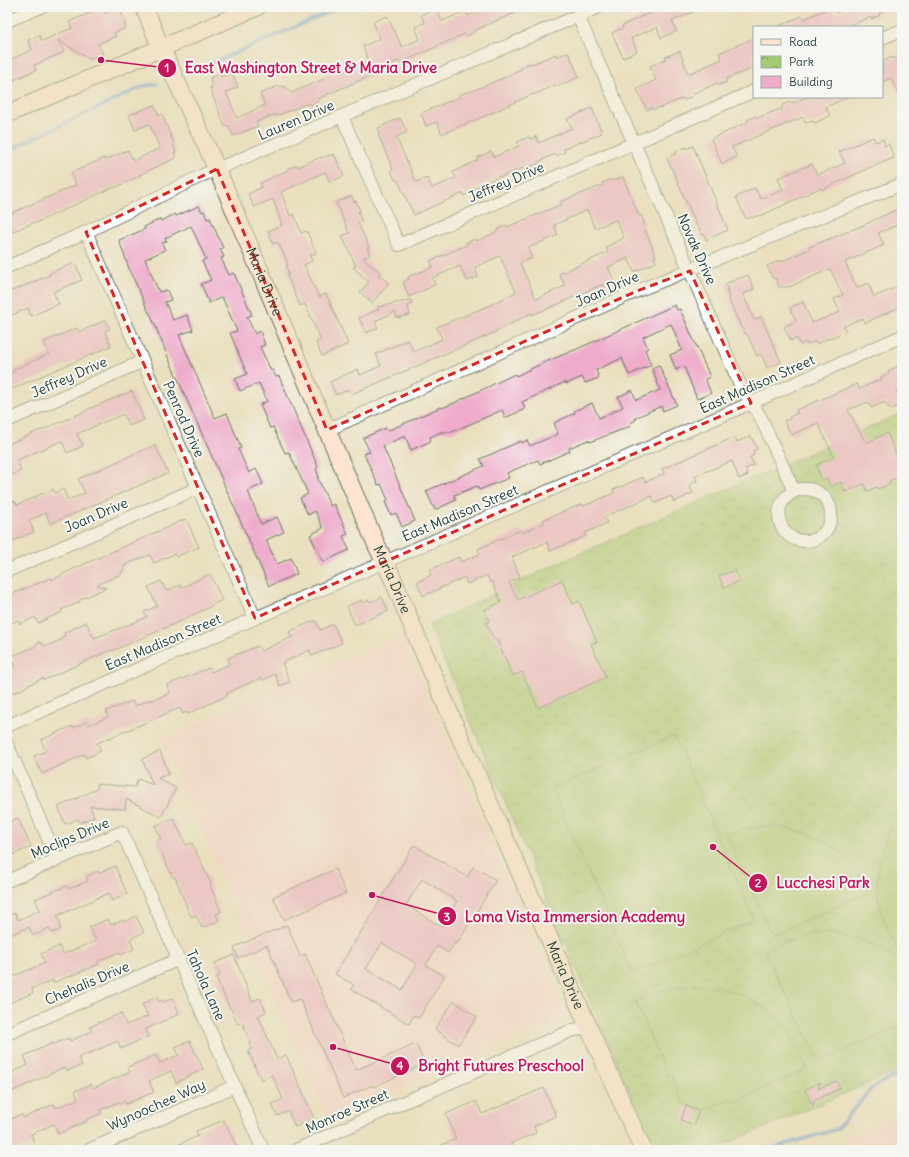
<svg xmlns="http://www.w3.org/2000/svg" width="909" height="1157" font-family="Delius,sans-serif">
<defs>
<pattern id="park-crowns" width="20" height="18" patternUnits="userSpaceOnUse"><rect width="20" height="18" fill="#a6c973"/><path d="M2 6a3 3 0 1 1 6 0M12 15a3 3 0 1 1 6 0" fill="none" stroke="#87a45f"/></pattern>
</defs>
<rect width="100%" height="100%" fill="#f6f6f2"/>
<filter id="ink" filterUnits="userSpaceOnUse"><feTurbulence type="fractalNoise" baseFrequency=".025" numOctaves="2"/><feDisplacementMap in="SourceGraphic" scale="8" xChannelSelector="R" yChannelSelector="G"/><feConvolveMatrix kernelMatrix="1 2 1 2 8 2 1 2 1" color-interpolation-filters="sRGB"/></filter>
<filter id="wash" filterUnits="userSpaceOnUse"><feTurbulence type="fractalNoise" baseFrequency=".012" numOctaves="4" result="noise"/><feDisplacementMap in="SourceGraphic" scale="16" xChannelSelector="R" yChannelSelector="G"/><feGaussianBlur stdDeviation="0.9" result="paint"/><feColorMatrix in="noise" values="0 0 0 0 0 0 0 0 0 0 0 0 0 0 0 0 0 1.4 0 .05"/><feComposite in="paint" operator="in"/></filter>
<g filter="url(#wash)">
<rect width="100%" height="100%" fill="#eae0bf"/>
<g fill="#f7d0cd">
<polygon points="401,634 564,1010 562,1017 559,1021 328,1121 161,739"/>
<polygon points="902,1112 902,1150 849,1150 844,1140"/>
</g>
<polygon fill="url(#park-crowns)" stroke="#628354" points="902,413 902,1069 712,1150 654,1150 429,625 554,565"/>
<g fill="#a6c973" stroke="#628354">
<polygon points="674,736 754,920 632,973 552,789"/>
<path d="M 765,826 C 815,829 847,846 870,892 L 776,933 L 769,930 L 727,836 L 744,829 Z"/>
<path d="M 890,829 L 902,834 L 902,952 C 873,917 871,869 890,829 Z"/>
<path d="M 818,934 C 849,935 879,941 902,963 L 902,1026 L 825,1059 L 818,1057 L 764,951 C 781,942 799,936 818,934 Z"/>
<path d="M 700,985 C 735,987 771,1005 791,1036 C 797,1046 802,1058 807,1069 L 734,1102 L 732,1098 L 703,1111 L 683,1103 L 671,1074 L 667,1076 L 635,1001 L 667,989 Z"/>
</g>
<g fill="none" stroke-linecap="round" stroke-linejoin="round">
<g stroke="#6b9cd5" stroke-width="3.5">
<polyline points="192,72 341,7"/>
<polyline points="7,151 144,86 157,84"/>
<polyline points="767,1150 837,1129 872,1088 902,1072"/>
</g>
</g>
<g id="blocks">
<g fill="#eeabca" fill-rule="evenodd">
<polygon points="103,7 105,13 119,7 126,23 124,24 126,28 114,33 116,36 98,44 103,54 90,59 58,40 64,52 34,65 36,70 11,81 7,71 7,61 32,50 28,40 39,35 42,41 72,28 69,22"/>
<polygon points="486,7 529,7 475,30 475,32 466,36 465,34 455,38 407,60 399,62 398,61 376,70 378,73 328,94 318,99 319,101 310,105 309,103 276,116 275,114 256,122 258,126 233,136 228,125 225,127 213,96 210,88 212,88 210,78 220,74 221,77 232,73 238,87 226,92 237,118 265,105 260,94 278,86 286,87 291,93 326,78 322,68 336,61 341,73 369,62 363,46 380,39 373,22 387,16 402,47 420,39 415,27 425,23 421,15 436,8 442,21 466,11 468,16"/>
<polygon points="668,7 705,7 672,21 677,31 661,38 657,27 631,38 637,51 623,58 612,33 623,28 622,26 640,17"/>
<polygon points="831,7 833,7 836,13 850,7 893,7 879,13 880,15 871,19 870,17 845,27 777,27 802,16 804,19"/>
<polygon points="754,38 754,66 750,69 726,79 727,82 718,85 717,83 692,94 693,96 684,100 683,98 660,108 660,107 653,110 652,108 647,110 637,89 656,80 650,66 666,59 665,57 680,51 688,74 722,59 719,53"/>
<polygon points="568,52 579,77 556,87 555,85 533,95 533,94 487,115 442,134 437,122 426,126 421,113 460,97 459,95 469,91 469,92 513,74 512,73 522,69 521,67 531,63 532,64 556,54 557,57"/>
<polygon points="902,55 902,101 891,78 882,82 882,62 892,57 893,59"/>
<polygon points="807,97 848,97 826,107 830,116 814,123 813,121 805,123 803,117 732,147 737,157 722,164 711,139 748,122 747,120 756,116 757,118 783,108 782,105 791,102 792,103"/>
<polygon points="154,105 159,116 162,114 174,144 173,144 176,152 174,153 176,158 139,175 140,176 114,188 114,187 35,223 35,222 7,234 7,215 76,185 71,173 104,158 105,160 128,150 133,161 160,148 149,124 135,130 129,115"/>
<polygon points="592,108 602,133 564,149 565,152 556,156 555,154 538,162 538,164 529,167 528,166 501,177 500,176 473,189 474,191 464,196 463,193 414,215 397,179 395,180 391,170 393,169 378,134 380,133 378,128 400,118 407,132 396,137 416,182 427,178 432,188 456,178 453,172 478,160 477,158 491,151 494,157 519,146 517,142 529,137 530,139 536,136 539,143 572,128 567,119"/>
<polygon points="873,137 876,142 883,139 885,146 889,144 894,158 869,168 821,190 820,188 760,216 759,215 752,218 751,217 746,219 736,197 755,188 761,199 783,190 778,178 812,164 817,175 827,171 845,163 839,152"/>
<polygon points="693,146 728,230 706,240 704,234 702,235 699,228 698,228 667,158 677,153 676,151 686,147 686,149"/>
<polygon points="334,154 344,176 330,182 325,172 281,192 290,216 294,214 301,233 307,231 316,253 310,256 312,261 304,265 313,284 319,297 326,294 348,344 322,356 316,342 321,340 305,304 300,306 287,275 289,274 286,266 288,265 286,259 278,242 273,244 268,231 282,225 273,199 254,207 248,194 262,187 260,183 288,170 287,169 297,165 298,167 321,157 321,158 329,155 329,156"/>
<path d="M 623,177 L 639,216 L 641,215 L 645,224 L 643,225 L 653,248 L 652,248 L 656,256 L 654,257 L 656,262 L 634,272 L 628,258 L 608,267 L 614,280 L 601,286 L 601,285 L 540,312 L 539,312 L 532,315 L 531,313 L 491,334 L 352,394 L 350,389 L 336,395 L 330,382 L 358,369 L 360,375 L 381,366 L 376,354 L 408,340 L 414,352 L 442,339 L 437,327 L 488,306 L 516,292 L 500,256 L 475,267 L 478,277 L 467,281 L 460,266 L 432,278 L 435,285 L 409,297 L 403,282 L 409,279 L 408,277 L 433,267 L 430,261 L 467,245 L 467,242 L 476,239 L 477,241 L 498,231 L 497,230 L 506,225 L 507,227 L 553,208 L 562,204 L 560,202 L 603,185 L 602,183 L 611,179 L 612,181 ZM 587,210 L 595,228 L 616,220 L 624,238 L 606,247 L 608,252 L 559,274 L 565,286 L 536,299 L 520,263 L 532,258 L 528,248 L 558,235 L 554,225 Z"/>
<polygon points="352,196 354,202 356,201 360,211 358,211 362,222 358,223 369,247 367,248 370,255 363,258 380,273 379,275 389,283 372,303 360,292 369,282 353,267 356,266 342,236 349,233 336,202"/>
<polygon points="199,206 202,212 204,211 207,219 210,218 223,248 220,249 224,257 221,258 229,275 234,273 252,315 247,317 255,334 260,331 265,345 260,347 268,364 271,371 273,370 276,377 279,376 318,467 316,469 319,477 317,477 324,492 330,506 334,504 348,534 343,536 349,550 323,562 310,535 323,528 315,511 308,515 300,498 308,494 289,452 285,453 273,427 270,428 260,405 267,401 259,383 240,391 235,379 247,374 230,333 237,331 222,297 209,303 201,284 211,280 202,261 206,259 191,226 165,238 167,241 162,243 165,250 145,259 159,292 167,290 171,300 165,302 173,320 187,315 193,330 179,335 215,418 227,413 241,448 238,449 249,473 256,469 263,484 248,491 261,524 277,517 284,532 266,540 277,564 291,558 297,574 269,586 168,357 150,313 149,313 128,266 119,240 145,229 144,227 160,219 161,221 175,214 176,216"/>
<polygon points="902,207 902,223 878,233 884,245 845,262 857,288 868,283 874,297 902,285 902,306 865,323 863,318 844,326 846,331 816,344 815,341 807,345 806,342 800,345 797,338 791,341 784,327 796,321 790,308 803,302 812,323 840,312 834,299 843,295 830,269 789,287 779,287 775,278 773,279 767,266 780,260 780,262 810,249 809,247 864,225"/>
<polygon points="75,263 82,280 53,292 59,304 31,316 28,308 7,317 7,293 50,275 50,273 64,267"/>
<polygon points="748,275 754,289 743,294 754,320 761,317 781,362 767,368 761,354 757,356 747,334 745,334 742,327 741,327 728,298 729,297 726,290 728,290 725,284"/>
<polygon points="411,300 412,304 408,306 410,315 397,318 395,312 375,321 378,328 366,333 359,318 379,309 377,307"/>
<polygon points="675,305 677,310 680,309 710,377 705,379 711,393 697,399 684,366 676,370 670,355 682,350 671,324 643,337 648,348 645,350 651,365 629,375 622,358 596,370 599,378 585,383 582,377 566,384 565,382 548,390 522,402 525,409 505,418 502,410 452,432 441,432 430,437 431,441 411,450 405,436 383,446 415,521 402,527 396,513 391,515 385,502 388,500 381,484 378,485 364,454 370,452 363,438 386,428 387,431 441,407 442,408 454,403 515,374 516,376 543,363 577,349"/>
<polygon points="106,320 110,329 105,331 111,346 7,391 7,375 14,372 13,370 49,354 44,342 77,328 79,332"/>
<polygon points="659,365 677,405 663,411 661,406 635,418 636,420 630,423 631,426 590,442 588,440 569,448 570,451 540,464 538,460 516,469 507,473 509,478 479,490 477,486 460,493 454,495 456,500 435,510 426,491 484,466 480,459 521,441 522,443 527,440 530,446 558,434 554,423 575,413 574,411 592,403 599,418 623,407 618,397 632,390 636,400 660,390 652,368"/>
<polygon points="902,365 902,386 896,389 900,399 899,400 901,405 890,410 885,402 871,408 868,402 848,410 866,443 887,433 902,468 902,475 889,481 890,484 878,489 877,487 867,491 864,484 845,492 841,482 831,487 827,478 822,480 816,465 834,457 818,423 791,435 784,421 790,419 789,417 798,413 796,410 857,384 859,389 882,379 881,377 889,373 888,371"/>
<polygon points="132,391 144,420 129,426 123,414 77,434 83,446 67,453 62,441 17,460 21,471 7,477 7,438 9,444 40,430 40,431 86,411 86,410"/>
<polygon points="751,436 757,449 753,451 754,455 750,457 754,465 745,469 748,475 739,479 732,461 695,476 697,481 689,485 693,493 674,502 671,496 655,503 652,496 604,517 607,523 585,533 586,536 550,551 547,542 512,557 520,577 509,582 518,600 562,580 573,604 579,601 597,642 591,644 606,677 538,708 522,672 513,676 496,638 494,639 486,623 489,621 484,610 501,602 492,581 490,582 487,575 467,584 465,577 423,596 417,582 431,575 429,570 459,557 461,562 480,554 478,549 521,530 522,533 544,523 543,520 582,504 583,506 591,503 614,493 613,490 643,477 645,482 664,474 662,469 735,437 737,442"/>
<polygon points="155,445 168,473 50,524 46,513 29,520 34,532 7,543 7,504 15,501 17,505 53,489 55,493 63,489 68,500 85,493 78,479"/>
<polygon points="186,519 199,547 176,557 174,554 154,563 150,555 139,559 125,565 121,574 97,585 106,588 79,600 80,602 61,610 62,612 38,623 35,617 20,624 18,620 7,625 7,596 51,578 52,580 71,570"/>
<polygon points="735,570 739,581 724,588 719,576"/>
<polygon points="210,574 222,600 210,606 210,607 174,624 117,649 106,652 44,680 43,678 26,686 26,687 14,693 7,678 7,670 16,666 12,656 36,646 39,642 46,646 63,639 62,637 65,636 64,633 86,622 94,638 126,626 147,617 144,612 157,606 148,587 161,581 166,591 169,590 180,585 181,588"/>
<polygon points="382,597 388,611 355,625 347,606 361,600 362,603 369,600 370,602"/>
<polygon points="315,620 320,630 333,624 342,643 312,656 310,650 282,663 290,682 280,686 275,674 263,680 261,678 227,693 228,695 188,714 187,712 183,714 180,708 97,743 101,751 86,758 84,754 42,774 34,756 46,751 41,740 72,726 73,728 88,721 89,725 108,717 106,711 133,701 135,706 151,699 151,701 170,693 167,685 209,668 211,672 230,664 228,658 258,646 261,651 292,637 289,632"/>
<polygon points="160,751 169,774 158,778 176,788 161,817 126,799 125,809 90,806 94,817 80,823 78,819 65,824 58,807 97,789 97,784 135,787 138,779 153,785 142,759"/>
<polygon points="18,818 31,847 7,857 7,822"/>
<polygon points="173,818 186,845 192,843 211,884 210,885 221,912 216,914 219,921 202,928 196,915 191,917 175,877 173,878 156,841 161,839 155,826"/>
<path d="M 414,845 L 467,877 L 473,867 L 496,880 L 457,944 L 455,943 L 448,953 L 437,946 L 426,965 L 444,976 L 419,1018 L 414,1015 L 409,1024 L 351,989 L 354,985 L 335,974 ZM 422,879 L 457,901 L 441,927 L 406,905 ZM 382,943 L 417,964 L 402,990 L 366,969 Z"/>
<polygon points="115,866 127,894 112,901 109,893 57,916 61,923 59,924 61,929 52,933 49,928 33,936 29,927 7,936 7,917 15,913 18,920 40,910 35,899 67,886 69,889 88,881 86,877 98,871 99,873"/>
<polygon points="335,869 346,893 284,920 273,897"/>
<polygon points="136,916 144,932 130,939 134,949 121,955 120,952 98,961 99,964 69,977 69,976 53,983 53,980 32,989 33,993 7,1004 7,979 45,963 41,954 59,946 63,954 96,941 89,927 108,919 111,925 123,920 124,922"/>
<polygon points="287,925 300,956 305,954 356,1070 416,1044 425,1064 373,1087 372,1085 343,1098 300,999 291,1002 267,945 238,958 234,948 239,945"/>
<polygon points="234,955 252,1001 260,998 266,1012 258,1016 277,1059 286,1055 314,1118 295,1127 288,1111 277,1116 272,1104 283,1099 272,1075 261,1080 248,1051 251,1049 249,1044 251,1044 242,1022 238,1024 231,1009 230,1009 216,977 220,976 215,963"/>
<polygon points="157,997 159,1002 162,1000 164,1002 173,998 179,1014 146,1029 149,1036 121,1049 118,1041 78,1058 82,1065 67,1071 65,1067 7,1094 7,1075 28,1065 24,1056 53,1043 54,1044 69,1038 70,1041 92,1031 89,1027 121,1013 126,1025 148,1016 142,1004"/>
<polygon points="454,1001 477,1017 458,1045 435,1029"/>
<polygon points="190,1041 203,1069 176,1083 171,1071 149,1081 154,1092 126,1104 125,1101 120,1104 119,1102 100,1110 102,1113 86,1120 87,1121 58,1134 54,1124 31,1134 34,1143 18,1150 7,1150 7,1130 11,1129 7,1121 22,1114 23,1118 54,1104 56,1108 78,1099 75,1091 91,1084 93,1088 130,1072 128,1067 156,1055 160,1063 179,1055 175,1047"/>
<polygon points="836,1081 840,1088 814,1101 813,1106 805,1090 820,1082 818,1089"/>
<polygon points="544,1088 556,1116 534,1126 536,1133 511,1143 514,1150 429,1150 456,1139 446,1114 476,1101 482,1114"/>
<polygon points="686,1106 699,1111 694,1125 681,1120"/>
<polygon points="224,1120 238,1150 166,1150 198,1136 196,1131"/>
</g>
</g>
</g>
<g filter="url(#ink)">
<use href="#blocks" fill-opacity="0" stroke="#667665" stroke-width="1"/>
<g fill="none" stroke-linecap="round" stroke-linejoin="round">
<g stroke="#667665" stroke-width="14">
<g id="street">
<polyline points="578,16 742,389 760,416 794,491"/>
<polyline points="7,21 41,7"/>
<polyline points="882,38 902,30"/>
<polyline points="342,117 399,245 754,91"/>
<polyline points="86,232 255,618"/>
<polyline points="7,267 86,232 203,175 599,7"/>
<polyline points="7,421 143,361"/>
<polyline points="327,430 637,291 902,184"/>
<circle cx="805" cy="515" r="26"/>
<polyline points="7,571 198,488"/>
<polyline points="7,726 751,403 902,336"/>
<polyline points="7,744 57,859"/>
<polyline points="7,881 122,832 263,1150"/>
<polyline points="7,1034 179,959"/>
<polyline points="89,1150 217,1094 234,1086"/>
<polyline points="296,1150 402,1103 573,1030 588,1028"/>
</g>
</g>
<g stroke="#667665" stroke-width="19">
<g id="secondary">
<path id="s1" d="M 144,7 L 161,48 L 217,169 L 327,430 L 376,544 L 392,577 L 416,635 L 463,744 L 643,1150"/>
<polyline points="7,114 257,7"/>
</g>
</g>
<use href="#street" stroke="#fff" stroke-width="12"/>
<use href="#secondary" stroke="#fde4d1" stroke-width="17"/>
</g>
</g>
<path d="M0 0H909V1157H0ZM 217,169 L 327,430 L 637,291 L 690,271 L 751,403 L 255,618 L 86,232 Z" fill="#eae0bf" fill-opacity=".55" fill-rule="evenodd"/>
<path fill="none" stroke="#d62828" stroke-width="3" stroke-dasharray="8 5" stroke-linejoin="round" d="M 217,169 L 327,430 L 637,291 L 690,271 L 751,403 L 255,618 L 86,232 Z"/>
<g text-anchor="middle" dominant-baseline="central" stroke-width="4" stroke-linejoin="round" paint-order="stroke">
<g font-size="14" fill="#1f3d34" stroke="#f6f6f2">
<text transform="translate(296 120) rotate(-23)">Lauren Drive</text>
<text transform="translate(506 182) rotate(-23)">Jeffrey Drive</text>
<text transform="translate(697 249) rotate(66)">Novak Drive</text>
<text stroke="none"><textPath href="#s1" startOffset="300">Maria Drive</textPath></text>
<text transform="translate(607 289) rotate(-24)">Joan Drive</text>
<text transform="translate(69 377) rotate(-24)">Jeffrey Drive</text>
<text transform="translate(757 384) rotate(-24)">East Madison Street</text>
<text transform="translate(184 419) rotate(66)">Penrod Drive</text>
<text transform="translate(460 513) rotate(-23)">East Madison Street</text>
<text transform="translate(96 515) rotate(-23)">Joan Drive</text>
<text stroke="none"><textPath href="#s1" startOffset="624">Maria Drive</textPath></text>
<text transform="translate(163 642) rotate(-23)">East Madison Street</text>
<text transform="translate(70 838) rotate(-23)">Moclips Drive</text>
<text stroke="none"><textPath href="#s1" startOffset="1056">Maria Drive</textPath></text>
<text transform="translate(87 983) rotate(-23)">Chehalis Drive</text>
<text transform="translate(206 985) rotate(66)">Tahola Lane</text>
<text transform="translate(156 1105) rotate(-24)">Wynoochee Way</text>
<text transform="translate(347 1111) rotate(-24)">Monroe Street</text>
</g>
</g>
<path fill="none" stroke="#c2185b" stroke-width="1.5" d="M101 60L167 68M713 847L758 883M372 895L447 916M333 1047L400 1066"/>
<g fill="#c2185b" stroke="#f6f6f2" stroke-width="1.5">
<circle cx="101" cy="60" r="4"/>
<circle cx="713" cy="847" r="4"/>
<circle cx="372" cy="895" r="4"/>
<circle cx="333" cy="1047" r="4"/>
<circle cx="167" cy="68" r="10"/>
<circle cx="758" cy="883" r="10"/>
<circle cx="447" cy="916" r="10"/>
<circle cx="400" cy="1066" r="10"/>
</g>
<g font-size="12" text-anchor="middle" font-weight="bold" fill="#fff">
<text x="167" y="72">1</text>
<text x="758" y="887">2</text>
<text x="447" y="921">3</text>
<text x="400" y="1070">4</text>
</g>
<g font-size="15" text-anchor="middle" font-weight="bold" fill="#c2185b" stroke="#f6f6f2" stroke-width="4" stroke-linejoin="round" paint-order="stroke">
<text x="311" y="73">East Washington Street &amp; Maria Drive</text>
<text x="823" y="888">Lucchesi Park</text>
<text x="575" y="922">Loma Vista Immersion Academy</text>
<text x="501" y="1071">Bright Futures Preschool</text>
</g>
<rect width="909" height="1157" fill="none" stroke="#f6f6f2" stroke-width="24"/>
<rect x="753" y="26" width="130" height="72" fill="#f6f6f2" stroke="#a0aca6"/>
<rect x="761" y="39" width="20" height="6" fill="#fde4d1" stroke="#a0aca6"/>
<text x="789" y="46" font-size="12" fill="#1f3d34">Road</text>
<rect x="761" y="56" width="20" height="12" fill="url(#park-crowns)" stroke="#a0aca6"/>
<text x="789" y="66" font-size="12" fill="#1f3d34">Park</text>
<rect x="761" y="76" width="20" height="12" fill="#eeabca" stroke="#a0aca6"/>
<text x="789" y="86" font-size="12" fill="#1f3d34">Building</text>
</svg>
